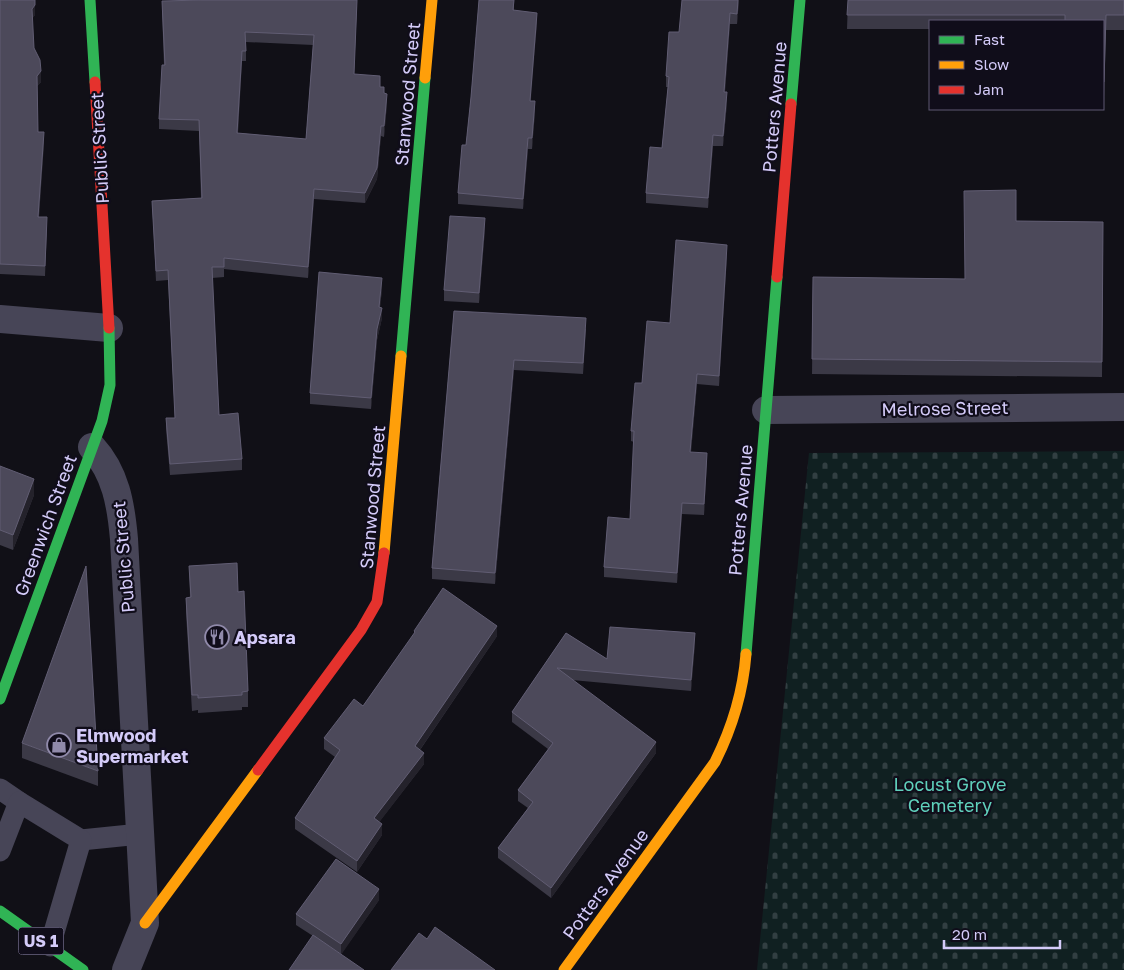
<svg xmlns="http://www.w3.org/2000/svg" width="1124" height="970" font-family="'Golos Text',sans-serif">
<defs>
<pattern id="cemetery-stones" width="16" height="16" patternUnits="userSpaceOnUse" patternTransform="scale(1.25)"><rect width="16" height="16" fill="#102021"/><path d="M2 7V4a2 2 0 0 1 4 0v3zM10 15v-3a2 2 0 0 1 4 0v3z" fill="#323f42"/></pattern>
</defs>
<rect width="100%" height="100%" fill="#111017"/>
<polygon fill="url(#cemetery-stones)" points="1124,451 1124,970 757,970 809,453"/>
<g fill="none" stroke-linecap="round" stroke-linejoin="round">
<g stroke="#474557" stroke-width="21">
<polyline points="0,789 19,802"/>
<polyline points="81,840 140,834"/>
<polyline points="0,851 19,802 81,840 50,946"/>
</g>
<g stroke="#474557" stroke-width="28">
<polyline points="0,319 109,328"/>
<polyline points="766,410 1124,407"/>
<path d="M 92,447 C 116,473 121,505 124,539 L 145,923 L 126,970"/>
</g>
<g stroke="#30b455" stroke-width="11">
<polyline points="90,0 95,82"/>
<polyline points="791,104 800,0"/>
<polyline points="401,356 425,78"/>
<polyline points="746,654 777,277"/>
<polyline points="0,699 102,421 110,385 109,328"/>
<polyline points="0,911 83,970"/>
</g>
<g stroke="#ff9f0a" stroke-width="11">
<polyline points="425,78 432,0"/>
<polyline points="384,553 401,356"/>
<polyline points="145,923 258,770"/>
<path d="M 564,970 L 715,762 C 732,728 743,693 746,654"/>
</g>
<g stroke="#e5322d" stroke-width="11">
<polyline points="95,82 109,328"/>
<polyline points="777,277 791,104"/>
<polyline points="258,770 361,630 377,602 384,553"/>
</g>
</g>
<g fill="#3b3946" fill-rule="evenodd">
<polygon points="0,0 35,15 32,18 34,48 41,82 37,86 38,132 44,143 39,217 47,228 45,276 0,274"/>
<polygon points="479,0 514,0 514,11 537,23 530,101 535,112 532,149 528,149 523,209 458,204 458,193 466,145 471,97"/>
<polygon points="739,0 737,24 730,24 725,92 727,103 723,146 713,146 708,208 646,203 646,193 662,148 668,87 666,87 666,76 679,32"/>
<polygon points="848,0 1124,0 1124,30 1106,30 1104,97 1103,97 1103,21 930,21 930,29 847,29"/>
<path d="M 357,7 L 354,74 L 380,87 L 384,93 L 387,104 L 384,137 L 381,136 L 377,179 L 365,203 L 314,199 L 308,278 L 224,269 L 224,277 L 212,278 L 219,415 L 242,459 L 242,470 L 170,475 L 166,429 L 166,418 L 175,418 L 168,280 L 156,281 L 152,201 L 201,198 L 199,131 L 159,129 L 159,119 L 164,65 L 162,12 ZM 246,42 L 313,45 L 306,139 L 238,133 L 242,61 L 246,61 Z"/>
<polygon points="1016,221 1103,222 1102,377 812,374 813,277 965,279"/>
<polygon points="485,229 479,303 444,301 444,290"/>
<polygon points="727,256 719,386 697,384 691,452 707,463 704,515 682,514 677,583 604,577 604,567 630,519 634,442 631,441 631,431 642,383"/>
<polygon points="382,289 380,307 382,318 377,340 371,409 310,404 310,393"/>
<polygon points="454,311 586,329 583,374 514,370 495,584 432,579 432,568"/>
<polygon points="0,466 34,495 13,550 0,545"/>
<polygon points="189,566 238,592 248,691 248,707 242,707 242,710 198,713 198,710 192,711 186,613 186,598 190,597"/>
<polygon points="414,631 497,636 420,750 424,764 379,822 382,835 357,872 295,829 295,818 335,757 324,749 324,738 363,706 414,634"/>
<polygon points="566,633 607,659 695,643 691,691 572,680 656,753 551,898 498,858 498,848 528,808 518,801 518,790 548,749 512,722 512,712"/>
<polygon points="22,743 98,771 98,786 22,758"/>
<polygon points="379,900 341,954 296,925 296,914"/>
</g>
<g fill="#24222b">
<polygon points="738,0 739,0 737,24 737,14"/>
<polygon points="35,5 35,15 32,19 32,9"/>
<polygon points="537,13 537,23 530,112 530,101"/>
<polygon points="730,13 730,24 724,102 724,92"/>
<polygon points="242,51 242,61 237,143 237,133"/>
<polygon points="41,71 41,82 37,86 37,76"/>
<polygon points="727,92 727,103 723,146 723,136"/>
<polygon points="387,94 387,104 384,137 384,126"/>
<polygon points="535,101 535,112 532,149 532,138"/>
<polygon points="381,126 381,136 377,179 365,203 365,193"/>
<polygon points="44,132 44,143 38,227 38,217"/>
<polygon points="713,135 713,146 708,208 708,198"/>
<polygon points="528,138 528,149 523,209 523,199"/>
<polygon points="314,189 314,199 308,278 308,267"/>
<polygon points="485,218 485,229 479,303 479,293"/>
<polygon points="727,245 727,256 719,386 719,376"/>
<polygon points="382,278 382,289 379,318 379,307"/>
<polygon points="382,308 382,318 377,340 371,409 371,398 377,329"/>
<polygon points="514,360 514,370 495,584 495,573"/>
<polygon points="697,374 697,384 690,463 690,452"/>
<polygon points="707,453 707,463 704,515 704,504"/>
<polygon points="34,479 34,495 13,550 13,535"/>
<polygon points="682,503 682,514 677,583 677,573"/>
<polygon points="497,626 497,636 415,757 415,746"/>
<polygon points="695,633 695,643 691,691 691,680"/>
<polygon points="656,742 656,753 551,898 551,888"/>
<polygon points="424,753 424,764 374,829 374,818"/>
<polygon points="382,824 382,835 357,872 357,861"/>
<polygon points="379,889 379,900 341,955 341,944"/>
</g>
<g fill="#4c495a" stroke="#615d73" fill-rule="evenodd">
<polygon points="0,0 35,0 35,5 32,9 34,48 40,60 41,71 37,76 38,132 44,132 38,217 47,217 45,266 0,264"/>
<path d="M 202,0 L 357,0 L 354,74 L 380,76 L 380,87 L 384,87 L 384,93 L 387,94 L 384,126 L 381,126 L 377,168 L 365,193 L 314,189 L 308,267 L 224,258 L 224,267 L 212,267 L 219,415 L 238,413 L 242,459 L 170,464 L 166,418 L 175,418 L 168,270 L 156,271 L 152,201 L 202,198 L 199,120 L 159,119 L 162,65 L 165,65 L 162,1 ZM 245,32 L 314,35 L 306,139 L 237,133 L 242,51 L 246,51 Z"/>
<polygon points="479,0 514,0 513,10 537,13 530,101 535,101 532,138 528,138 523,199 458,193 462,145 466,145 471,97"/>
<polygon points="682,0 738,0 737,14 730,13 724,92 727,92 723,136 713,135 708,198 646,193 650,147 662,148 669,77 666,76 669,32 679,32"/>
<polygon points="848,0 1124,0 1124,15 1106,15 1104,82 1103,82 1103,21 1065,21 1065,15 847,15"/>
<polygon points="1016,190 1016,221 1103,222 1102,362 812,359 813,277 965,279 964,191"/>
<polygon points="450,216 485,218 479,293 444,290"/>
<polygon points="676,240 727,245 719,376 697,374 690,452 707,453 704,504 682,503 677,573 604,567 608,517 630,519 634,431 631,431 635,383 642,383 647,321 670,323"/>
<polygon points="319,272 382,278 379,307 382,308 377,329 371,398 310,393"/>
<polygon points="454,311 586,318 583,363 514,360 495,573 432,568"/>
<polygon points="0,466 34,479 13,535 0,530"/>
<polygon points="237,563 238,592 244,591 248,691 242,692 242,695 198,698 198,695 192,695 186,598 191,597 189,566"/>
<polygon points="86,566 98,771 22,743"/>
<polygon points="443,588 497,626 415,746 424,753 374,818 382,824 357,861 295,818 340,750 324,738 354,699 363,706 415,632 414,631"/>
<polygon points="610,627 695,633 691,680 557,668 656,742 551,888 498,848 533,802 518,790 553,743 512,712 566,633 607,659"/>
<polygon points="336,859 379,889 341,944 296,914"/>
<polygon points="435,927 495,970 391,970 419,933 427,939"/>
<polygon points="313,935 364,970 289,970"/>
</g>
<defs>
<g id="restaurant-ring" transform="scale(1.25)"><circle r="9.5" fill="#100d1a" stroke="#908aaa" stroke-width="1.5"/><path d="M-5-6h1v4h1v-4h1v4h1v-4h1v5L-1.5 .5V6h-2V.5L-5-1ZM5-6V6H3V1.5H1.5Q1.5-4 5-6Z" fill="#908aaa"/></g>
<g id="shop-ring" transform="scale(1.25)"><circle r="9.5" fill="#100d1a" stroke="#908aaa" stroke-width="1.5"/><path d="M-5-2.5h2.3a2.7 3.5 0 0 1 5.4 0H5L5.5 6h-11ZM-1.5-2.5h3a1.5 2.3 0 0 0-3 0Z" fill="#908aaa"/></g>
</defs>
<g fill-rule="evenodd">
<use href="#restaurant-ring" x="217" y="637"/>
<use href="#shop-ring" x="59" y="745"/>
</g>
<g text-anchor="middle" dominant-baseline="central" stroke-width="4.5" stroke-linejoin="round" paint-order="stroke">
<rect fill="#100d1a" stroke="#9992b6" stroke-width="1" x="18.5" y="927.5" width="45" height="27" rx="4"/>
<g font-size="16" font-weight="bold" fill="#d4cbf9">
<text x="41" y="941">US 1</text>
</g>
<g font-size="18" fill="#d4cbf9" stroke="#100d1a">
<text transform="translate(407 94) rotate(-85)">Stanwood Street</text>
<text transform="translate(774 107) rotate(-85)">Potters Avenue</text>
<text transform="translate(99 148) rotate(-93)">Public Street</text>
<text transform="translate(945 408) rotate(-1)">Melrose Street</text>
<text transform="translate(372 497) rotate(-85)">Stanwood Street</text>
<text transform="translate(740 510) rotate(-85)">Potters Avenue</text>
<text transform="translate(45 525) rotate(-70)">Greenwich Street</text>
<text transform="translate(123 557) rotate(-95)">Public Street</text>
<text transform="translate(605 884) rotate(-54)">Potters Avenue</text>
</g>
<g font-size="18" font-weight="bold" fill="#d4cbf9" stroke="#100d1a" text-anchor="start">
<text x="234" y="637">Apsara</text>
<text x="76" y="735">Elmwood<tspan x="76" dy="21">Supermarket</tspan></text>
</g>
<g font-size="18" fill="#60d0bc" stroke="#100d1a">
<text x="950" y="784">Locust Grove<tspan x="950" dy="21">Cemetery</tspan></text>
</g>
</g>
<rect x="929" y="20" width="175" height="90" fill="#100d1a" stroke="#5e5973"/>
<rect x="939" y="36" width="25" height="8" fill="#30b455" stroke="#5e5973"/>
<text x="974" y="45" font-size="15" fill="#d4cbf9">Fast</text>
<rect x="939" y="61" width="25" height="8" fill="#ff9f0a" stroke="#5e5973"/>
<text x="974" y="70" font-size="15" fill="#d4cbf9">Slow</text>
<rect x="939" y="86" width="25" height="8" fill="#e5322d" stroke="#5e5973"/>
<text x="974" y="95" font-size="15" fill="#d4cbf9">Jam</text>
<path d="M944 940v8h116v-8" fill="none" stroke="#d4cbf9" stroke-width="2.5"/>
<text x="952" y="940" font-size="15" fill="#d4cbf9" stroke="#100d1a" stroke-width="4" paint-order="stroke">20 m</text>
</svg>
